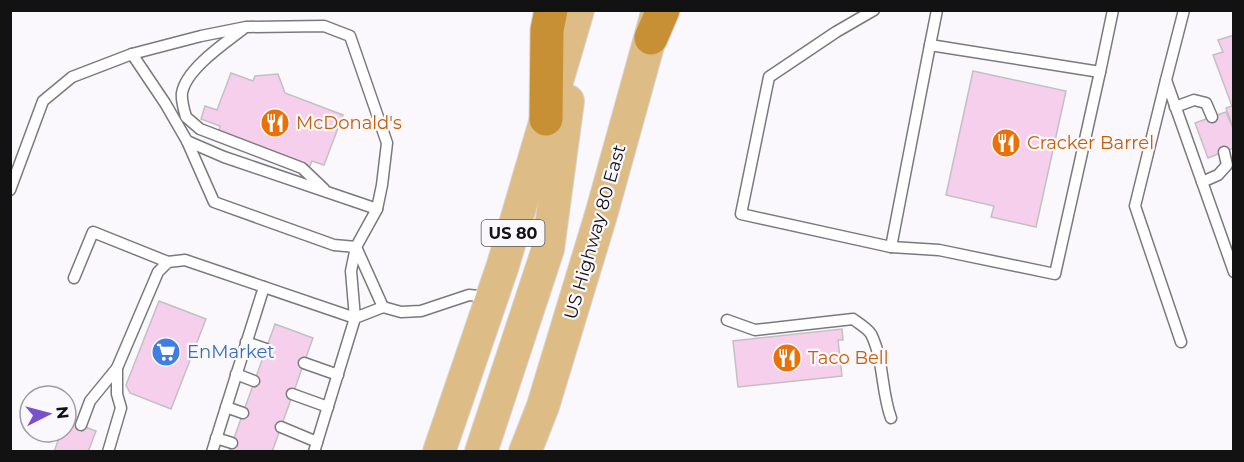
<svg xmlns="http://www.w3.org/2000/svg" width="1244" height="462" font-family="Montserrat,sans-serif">
<rect width="100%" height="100%" fill="#faf8fc"/>
<g fill="#f6cfec" stroke="#c3c0c2" stroke-width="1.5">
<polygon points="1234,35 1234,130 1226,108 1232,106 1213,55 1223,52 1218,40"/>
<polygon points="973,71 1066,91 1036,227 991,217 994,206 946,195"/>
<polygon points="231,73 253,81 255,76 278,74 285,93 343,115 324,165 312,161 309,168 219,131 220,126 201,119 205,106 217,110"/>
<polygon points="1226,112 1234,131 1234,148 1208,158 1195,123"/>
<polygon points="159,301 206,319 171,409 130,393 126,385"/>
<polygon points="275,324 313,338 272,452 229,452"/>
<polygon points="842,329 843,340 838,340 842,376 738,387 733,341"/>
<polygon points="66,420 96,431 88,452 54,452 61,432 66,432"/>
</g>
<g fill="none" stroke-linecap="round" stroke-linejoin="round">
<g stroke="#7a797c" stroke-width="13">
<g id="service">
<polyline points="874,10 836,32 769,77 741,214 891,247 939,250 1055,274 1100,72"/>
<path d="M 243,29 C 225,43 186,69 182,93 C 181,100 184,110 186,117 L 200,129 L 302,168 L 324,189"/>
<polyline points="930,45 937,10"/>
<polyline points="132,54 165,103 187,141 224,157 377,209"/>
<polyline points="1166,80 1184,10"/>
<polyline points="1175,107 1194,100 1206,103 1212,117"/>
<polyline points="1202,182 1218,175 1227,165 1224,152"/>
<polyline points="10,190 43,101 72,77 132,54 201,36 246,27 324,26 350,36 387,143 382,185 377,209 356,247 383,307"/>
<polyline points="891,247 930,45 1100,72 1113,10"/>
<polyline points="74,278 93,232 168,262"/>
<path d="M 727,320 L 755,330 L 853,319 C 858,323 867,328 871,334 C 884,360 881,391 891,418"/>
<polyline points="246,342 266,349"/>
<polyline points="1181,342 1135,206 1166,80 1234,272"/>
<polyline points="304,363 338,375"/>
<polyline points="236,374 254,381"/>
<polyline points="292,394 328,407"/>
<polyline points="226,407 243,413"/>
<polyline points="81,425 90,401 117,368"/>
<polyline points="281,427 317,442"/>
<polyline points="216,438 232,443"/>
<polyline points="108,452 121,408 117,394 117,368 158,272 168,262 185,260 355,318 351,271 356,247 334,245 214,202 187,141"/>
<polyline points="212,452 264,287"/>
<polyline points="314,452 355,318 383,307 401,312 421,311 469,295 489,297"/>
</g>
</g>
<g stroke="#d5d4d5" stroke-width="34">
<g id="primary">
<polyline points="439,452 503,265 578,10"/>
<polyline points="481,452 548,249 568,101"/>
<polyline points="525,452 543,406 601,215 657,13"/>
</g>
</g>
<g stroke="#d5d4d5" stroke-width="35">
<g id="motorway">
<polyline points="651,38 663,10"/>
<polyline points="546,119 547,30 551,10"/>
</g>
</g>
<use href="#service" stroke="#fff" stroke-width="10"/>
<use href="#primary" stroke="#debc86" stroke-width="32"/>
<use href="#motorway" stroke="#c89035" stroke-width="33"/>
</g>
<defs>
<g id="restaurant-disc" transform="scale(1.5)"><circle r="9.5" fill="#e8710a" stroke="#faf8fc"/><path d="M-5-6h1v4h1v-4h1v4h1v-4h1v5L-1.5 .5V6h-2V.5L-5-1ZM5-6V6H3V1.5H1.5Q1.5-4 5-6Z" fill="#fff"/></g>
<g id="supermarket-disc" transform="scale(1.5)"><circle r="9.5" fill="#3f7fe0" stroke="#faf8fc"/><path d="M-6-5.5h2.5l.6 2H6L4.5 2H-2.5L-4.4-4H-6ZM-1.5 3.2a1.3 1.3 0 1 0 .1 0ZM3 3.2a1.3 1.3 0 1 0 .1 0Z" fill="#fff"/></g>
</defs>
<g fill-rule="evenodd">
<use href="#restaurant-disc" x="275" y="123"/>
<use href="#restaurant-disc" x="1006" y="143"/>
<use href="#supermarket-disc" x="166" y="352"/>
<use href="#restaurant-disc" x="787" y="358"/>
</g>
<g text-anchor="middle" dominant-baseline="central" stroke-width="4.5" stroke-linejoin="round" paint-order="stroke">
<rect fill="#faf8fc" stroke="#585759" stroke-width="1.5" x="481.5" y="220" width="63" height="26" rx="4.5"/>
<g font-size="16" font-weight="bold" fill="#131213">
<text x="513" y="233">US 80</text>
</g>
<g font-size="18" fill="#c56008" stroke="#faf8fc" text-anchor="start">
<text x="296" y="123">McDonald's</text>
<text x="1027" y="143">Cracker Barrel</text>
<text x="808" y="358">Taco Bell</text>
</g>
<g font-size="18" fill="#131213" stroke="#faf8fc">
<text transform="translate(595 232) rotate(-74)">US Highway 80 East</text>
</g>
<g font-size="18" fill="#366cbe" stroke="#faf8fc" text-anchor="start">
<text x="187" y="352">EnMarket</text>
</g>
</g>
<rect width="1244" height="462" fill="none" stroke="#131213" stroke-width="24"/>
<g transform="translate(48 414) rotate(84)"><circle r="28" fill="#faf8fc" stroke="#9e9c9f" stroke-width="1.5"/>
<path d="M0-4.5L10 22L0 15L-10 22Z" fill="#7b50c9"/>
<text y="-9" font-size="16" font-weight="bold" text-anchor="middle" fill="#131213">N</text>
</g>
</svg>
